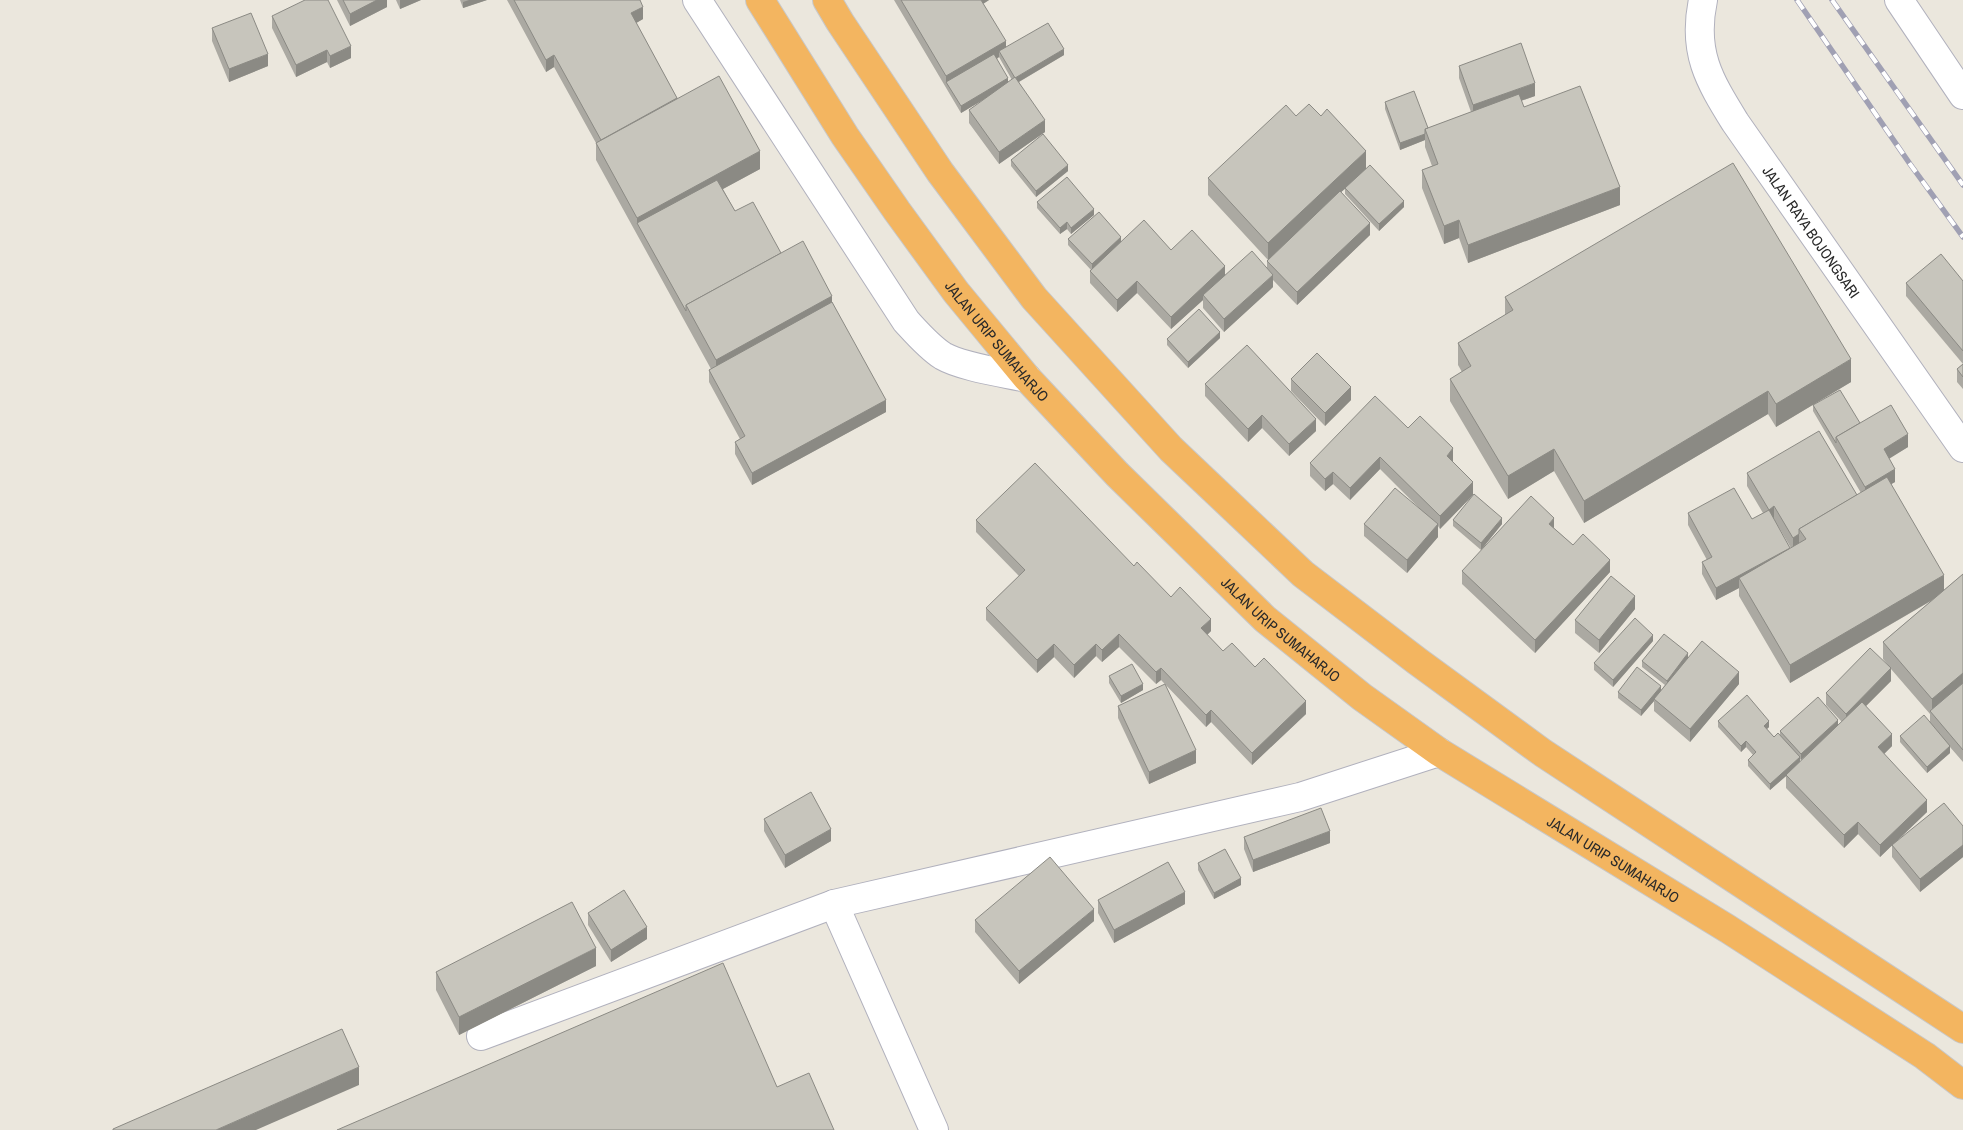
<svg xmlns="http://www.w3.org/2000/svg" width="1963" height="1130" font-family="'Archivo Narrow',sans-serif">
<rect width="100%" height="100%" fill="#ebe7dd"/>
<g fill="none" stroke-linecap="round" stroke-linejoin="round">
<g stroke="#b1b1bd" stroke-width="30">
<g id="minor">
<path d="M 697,0 L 906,321 C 917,333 929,347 943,356 C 962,367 1005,373 1027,378"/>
<path id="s1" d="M 1703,0 C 1692,52 1709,80 1735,122 L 1963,448"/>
<polyline points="1899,0 1963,95"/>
<polyline points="481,1036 834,904"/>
<polyline points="934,1130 834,904 1300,797 1439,752"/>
</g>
</g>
<g stroke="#c8c8c8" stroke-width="30">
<g id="highway">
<path id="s2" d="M 760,0 L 845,136 L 897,211 L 956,292 L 1027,378 L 1117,474 L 1265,619 L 1362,697 L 1439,752 L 1728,929 L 1925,1056 L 1963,1085"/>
<polyline points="827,0 840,22 940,172 1034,298 1171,449 1303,574 1417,661 1543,753 1963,1029"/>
</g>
</g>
<use href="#minor" stroke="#fff" stroke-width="28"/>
<use href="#highway" stroke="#f3b560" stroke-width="28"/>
<g stroke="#a0a0b3" stroke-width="5.5">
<g id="rail">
<polyline points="1797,0 1910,164 1963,237"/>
<polyline points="1832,0 1963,185"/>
</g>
</g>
<use href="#rail" stroke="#fff" stroke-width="4" stroke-dasharray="11" stroke-linecap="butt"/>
</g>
<g fill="#aba9a2" fill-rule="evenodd">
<polygon points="337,0 387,0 387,7 350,26"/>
<polygon points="396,0 421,0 400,9"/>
<polygon points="460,0 487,0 463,8"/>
<polygon points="507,0 640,0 643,19 636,23 677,98 760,169 723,189 735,211 832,302 886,412 752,485 735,454 735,442 740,439 709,382 709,370 711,369 596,160 596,143 554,67 546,72"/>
<path d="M 894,0 L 989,0 L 983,4 L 1006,48 L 1064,55 L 1019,82 L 1045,132 L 999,164 L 969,123 L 969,110 L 991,95 L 961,113 ZM 999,57 L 1012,80 L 1008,82 L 997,59 Z"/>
<polygon points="272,16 351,58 330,68 327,62 296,77 272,28"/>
<polygon points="212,28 268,66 229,82 212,41"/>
<polygon points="1459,66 1535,96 1521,101 1524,107 1620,205 1468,263 1459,238 1444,244 1422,188 1422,170 1432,166 1425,147 1425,140 1400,150 1385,109 1385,102 1428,128 1471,112 1459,78"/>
<polygon points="1296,116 1366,168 1404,207 1379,231 1345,194 1345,189 1341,192 1370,235 1297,305 1273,280 1273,287 1224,332 1203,308 1203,300 1171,329 1137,293 1117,312 1090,283 1090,271 1091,270 1068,245 1068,239 1121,241 1171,250 1225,275 1267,267 1267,261 1268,260 1208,195 1208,178"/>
<polygon points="1011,160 1068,171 1036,197 1011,166"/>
<polygon points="1037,202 1094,215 1071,234 1067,229 1060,234 1037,208"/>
<polygon points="1963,281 1963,364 1906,296 1906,283"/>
<polygon points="1505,297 1851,382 1776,427 1768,414 1584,523 1554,471 1508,499 1450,401 1450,379 1462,372 1458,365 1458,343 1505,315"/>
<polygon points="1220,338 1188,368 1167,345 1167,339"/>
<polygon points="1963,364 1963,389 1957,382 1957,369"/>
<polygon points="1291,379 1351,400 1325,426 1291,391"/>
<polygon points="1205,384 1316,431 1289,456 1262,428 1248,442 1205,396"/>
<path d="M 1813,405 L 1860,423 L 1908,447 L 1889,458 L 1895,482 L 1891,484 L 1944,590 L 1963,574 L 1963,762 L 1950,747 L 1950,753 L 1927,773 L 1900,742 L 1900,736 L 1930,722 L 1930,714 L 1891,669 L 1891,681 L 1866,706 L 1892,746 L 1884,754 L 1927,812 L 1896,842 L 1963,826 L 1963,857 L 1920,892 L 1892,857 L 1892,845 L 1880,857 L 1858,834 L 1844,848 L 1786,788 L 1786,776 L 1770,790 L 1748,766 L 1748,760 L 1753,755 L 1746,747 L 1741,752 L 1718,727 L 1718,721 L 1769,727 L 1767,729 L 1774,737 L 1780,736 L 1780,731 L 1838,725 L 1842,722 L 1826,705 L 1826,693 L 1888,665 L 1883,659 L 1883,642 L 1931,601 L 1790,683 L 1739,596 L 1739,588 L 1716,600 L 1702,574 L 1702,562 L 1707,560 L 1688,525 L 1688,513 L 1752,519 L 1763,513 L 1747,486 L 1747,473 L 1857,495 L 1861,493 L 1813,411 ZM 1774,519 L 1791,548 L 1790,548 ZM 1817,746 L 1800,762 L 1800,759 L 1801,760 Z"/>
<polygon points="1408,428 1453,461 1453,462 1473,495 1440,529 1438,526 1438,537 1407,573 1364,536 1364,524 1422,511 1380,469 1350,500 1333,484 1325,491 1310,476 1310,463"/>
<polygon points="976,520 1134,566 1211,631 1207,635 1223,651 1255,667 1306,714 1252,765 1211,722 1206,727 1161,680 1156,684 1119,647 1102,662 1096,656 1074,678 1054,657 1037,673 986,620 986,608 1019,576 976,532"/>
<polygon points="1453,520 1502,524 1481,550 1453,526"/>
<polygon points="1554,528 1573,545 1610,572 1535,653 1462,584 1462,571"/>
<polygon points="1635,609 1599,653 1575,633 1575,620"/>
<polygon points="1653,641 1613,687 1594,670 1594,663"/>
<polygon points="1688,657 1739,684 1690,742 1654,711 1654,701 1641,716 1618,698 1618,692 1661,690 1665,685 1642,667 1642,661"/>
<polygon points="1109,676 1143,690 1121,703 1109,683"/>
<polygon points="1118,706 1196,763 1149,784 1118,718"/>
<polygon points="764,819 831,841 785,868 764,831"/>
<polygon points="1244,837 1330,843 1253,872 1244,849"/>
<polygon points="1198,863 1241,885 1214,899 1198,870"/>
<polygon points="1098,900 1185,904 1114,943 1098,913"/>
<polygon points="588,913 647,939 611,962 588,925"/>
<polygon points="975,920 1094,921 1019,984 975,932"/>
<polygon points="596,966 459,1035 436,990 436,972"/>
</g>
<g fill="#8b8a84">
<polygon points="377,0 387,0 387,7 350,26 350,14"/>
<polygon points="400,0 421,0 400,9"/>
<polygon points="469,0 487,0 463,8 463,2"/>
<polygon points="978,0 989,0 978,7"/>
<polygon points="643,7 643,19 631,26 631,13"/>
<polygon points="1006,41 1006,54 999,51 999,57 949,87 946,82 946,76"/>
<polygon points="351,46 351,58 330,68 330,56"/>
<polygon points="1064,49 1064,55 1015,84 1015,78"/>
<polygon points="327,50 327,62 296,77 296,65"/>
<polygon points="268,54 268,66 229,82 229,69"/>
<polygon points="554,55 554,67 546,72 546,60"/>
<polygon points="1008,78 1008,85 961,113 961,106"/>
<polygon points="1535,83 1535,96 1473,117 1473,105"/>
<polygon points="1045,120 1045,132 999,164 999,152"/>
<polygon points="1425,134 1425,140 1400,150 1400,143"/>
<polygon points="760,151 760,169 643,232 637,223 637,235 637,218"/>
<polygon points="1366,151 1366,169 1268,260 1268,243"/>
<polygon points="1068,165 1068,171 1036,197 1036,191"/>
<polygon points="1620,187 1620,205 1468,263 1468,245"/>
<polygon points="1404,201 1404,207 1379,231 1379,224"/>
<polygon points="1094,209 1094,215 1071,234 1071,228"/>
<polygon points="1459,220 1459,238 1444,244 1444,226"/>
<polygon points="1067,222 1067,229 1060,234 1060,228"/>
<polygon points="1370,223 1370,235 1297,305 1297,292"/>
<polygon points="1121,237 1121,244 1092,270 1092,264"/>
<polygon points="1225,266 1225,279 1203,295 1203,300 1171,329 1171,317"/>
<polygon points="1273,275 1273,287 1224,332 1224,319"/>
<polygon points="1137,281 1137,293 1117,312 1117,300"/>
<polygon points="832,296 832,314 716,378 716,360"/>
<polygon points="1220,332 1220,338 1188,368 1188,362"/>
<polygon points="1851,359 1851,382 1776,427 1776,404"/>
<polygon points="1351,387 1351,400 1325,426 1325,413"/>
<polygon points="1768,391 1768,414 1584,523 1584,501"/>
<polygon points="886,400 886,412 752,485 752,473"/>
<polygon points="1262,415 1262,428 1248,442 1248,429"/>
<polygon points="1316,419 1316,431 1289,456 1289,444"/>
<polygon points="1908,434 1908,447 1884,462 1884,449"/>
<polygon points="1453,448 1453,461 1447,468 1447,456"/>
<polygon points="1554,449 1554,471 1508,499 1508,476"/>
<polygon points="1380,457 1380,469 1350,500 1350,488"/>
<polygon points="1895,469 1895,482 1865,499 1865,487"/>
<polygon points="1333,472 1333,484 1325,491 1325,479"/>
<polygon points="1473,482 1473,495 1440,529 1440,516"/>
<polygon points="1774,506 1774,519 1769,522 1769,510"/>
<polygon points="1502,518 1502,524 1481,550 1481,543"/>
<polygon points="1554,518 1554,530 1549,524"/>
<polygon points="1438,524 1438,537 1407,573 1407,560"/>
<polygon points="1799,534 1799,546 1793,550 1793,538"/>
<polygon points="1790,548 1790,560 1739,578 1739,588 1716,600 1716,588"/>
<polygon points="1610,560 1610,572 1535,653 1535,640"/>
<polygon points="1944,575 1944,593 1790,683 1790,665"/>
<polygon points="1635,596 1635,609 1599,653 1599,640"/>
<polygon points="1211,619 1211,631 1201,641 1201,628"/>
<polygon points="1119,634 1119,647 1102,662 1102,650"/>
<polygon points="1653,635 1653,641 1613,687 1613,680"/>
<polygon points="1054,644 1054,657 1037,673 1037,660"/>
<polygon points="1096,644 1096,656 1074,678 1074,665"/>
<polygon points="1688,653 1688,659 1667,687 1667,681"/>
<polygon points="1161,668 1161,680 1156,684 1156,672"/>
<polygon points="1891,668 1891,681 1846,726 1846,714"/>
<polygon points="1739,672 1739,684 1690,742 1690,729"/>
<polygon points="1963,673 1963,690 1932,713 1932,699"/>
<polygon points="1143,684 1143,690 1121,703 1121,696"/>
<polygon points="1661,686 1661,692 1654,699 1654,701 1641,716 1641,710"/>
<polygon points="1306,701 1306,714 1252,765 1252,753"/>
<polygon points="1211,710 1211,722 1206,727 1206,715"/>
<polygon points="1838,720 1838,726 1801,760 1801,754"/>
<polygon points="1769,721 1769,727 1764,732 1764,726"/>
<polygon points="1892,734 1892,746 1878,760 1878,747"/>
<polygon points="1746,741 1746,747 1741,752 1741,746"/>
<polygon points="1950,746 1950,753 1927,773 1927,767"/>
<polygon points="1196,750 1196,763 1149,784 1149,772"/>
<polygon points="1800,757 1800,764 1770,790 1770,784"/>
<polygon points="1927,800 1927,812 1880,857 1880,845"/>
<polygon points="1858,822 1858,834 1844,848 1844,835"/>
<polygon points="831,829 831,841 785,868 785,855"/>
<polygon points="1330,831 1330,843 1253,872 1253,860"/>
<polygon points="1963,845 1963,857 1920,892 1920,879"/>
<polygon points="1241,878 1241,885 1214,899 1214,893"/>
<polygon points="1185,892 1185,904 1114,943 1114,930"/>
<polygon points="1094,909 1094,921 1019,984 1019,971"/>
<polygon points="647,927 647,939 611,962 611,950"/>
<polygon points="596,948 596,966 459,1035 459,1017"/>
<polygon points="359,1067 359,1085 256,1130 216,1130"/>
</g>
<g fill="#c7c5bc" stroke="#8b8a84">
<polygon points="305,0 328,0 351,46 330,56 327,50 296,65 272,16"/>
<polygon points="343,0 377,0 350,14"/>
<polygon points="514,0 640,0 643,7 631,13 677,98 601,140 554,55 546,60"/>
<polygon points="901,0 981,0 1006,41 946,76"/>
<polygon points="251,13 268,54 229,69 212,28"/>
<polygon points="1048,23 1064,49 1015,78 999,51"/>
<polygon points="1521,43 1535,83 1473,105 1459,66"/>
<polygon points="994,54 1008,78 961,106 946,82"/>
<polygon points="719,76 760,151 637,218 596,143"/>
<polygon points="1015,77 1045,120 999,152 969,110"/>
<polygon points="1580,86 1620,187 1468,245 1459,220 1444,226 1422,170 1438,164 1425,129 1519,94 1524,107"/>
<polygon points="1414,91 1428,128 1425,129 1425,134 1400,143 1385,102"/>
<polygon points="1309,104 1321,116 1327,109 1366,151 1268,243 1208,178 1286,105 1296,116"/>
<polygon points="1043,134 1068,165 1036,191 1011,160"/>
<polygon points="1733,163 1851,359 1776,404 1768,391 1584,501 1554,449 1508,476 1450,379 1471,366 1458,343 1513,310 1505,297"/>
<polygon points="1370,165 1404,201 1379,224 1345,188"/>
<polygon points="1067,177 1094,209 1071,228 1067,222 1060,228 1037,202"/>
<polygon points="717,180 735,211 753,202 781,253 686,305 686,311 637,223"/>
<polygon points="1340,191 1370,223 1297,292 1267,261"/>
<polygon points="1099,212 1121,237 1092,264 1068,239"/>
<polygon points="1144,220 1171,250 1192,230 1225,266 1171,317 1137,281 1117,300 1090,271"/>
<polygon points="803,241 832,296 716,360 686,305"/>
<polygon points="1252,251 1273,275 1224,319 1203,295"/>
<polygon points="1941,254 1963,281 1963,351 1906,283"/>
<polygon points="832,302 886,400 752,473 735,442 745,436 709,370"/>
<polygon points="1199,309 1220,332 1188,362 1167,339"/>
<polygon points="1247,345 1316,419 1289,444 1262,415 1248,429 1205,384"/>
<polygon points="1317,353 1351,387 1325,413 1291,379"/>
<polygon points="1963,364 1963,377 1957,369"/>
<polygon points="1840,390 1860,423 1836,437 1836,443 1813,405"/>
<polygon points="1375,396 1408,428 1420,416 1453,448 1447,456 1473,482 1440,516 1380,457 1350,488 1333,472 1325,479 1310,463"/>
<polygon points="1891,405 1908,434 1884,449 1895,469 1865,487 1836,437"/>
<polygon points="1819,431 1857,495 1799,529 1799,534 1793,538 1774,506 1769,510 1747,473"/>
<polygon points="1035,463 1134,566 1137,562 1171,597 1180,587 1211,619 1201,628 1223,651 1232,643 1255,667 1264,658 1306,701 1252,753 1211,710 1206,715 1161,668 1156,672 1119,634 1102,650 1096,644 1074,665 1054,644 1037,660 986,608 1025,570 976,520"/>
<polygon points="1887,477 1944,575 1790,665 1739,578 1806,539 1799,529"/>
<polygon points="1395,488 1438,524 1407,560 1364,524"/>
<polygon points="1734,488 1752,519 1769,510 1790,548 1716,588 1702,562 1712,557 1688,513"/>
<polygon points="1474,494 1502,518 1481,543 1453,520"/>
<polygon points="1531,496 1554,518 1549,524 1573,545 1583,534 1610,560 1535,640 1462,571"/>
<polygon points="1963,574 1963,673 1932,699 1883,642"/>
<polygon points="1611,576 1635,596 1599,640 1575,620"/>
<polygon points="1635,618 1653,635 1613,680 1594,663"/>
<polygon points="1664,634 1688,653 1667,681 1642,661"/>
<polygon points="1702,641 1739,672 1690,729 1654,699"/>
<polygon points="1870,648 1891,668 1846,714 1826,693"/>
<polygon points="1132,664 1143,684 1121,696 1109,676"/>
<polygon points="1637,667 1661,686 1641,710 1618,692"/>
<polygon points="1963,683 1963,750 1930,711"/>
<polygon points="1165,684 1196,750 1149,772 1118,706"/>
<polygon points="1747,695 1769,721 1764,726 1774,737 1778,733 1800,757 1770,784 1748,760 1756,752 1746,741 1741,746 1718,721"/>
<polygon points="1818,697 1838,720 1801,754 1780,731"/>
<polygon points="1862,702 1892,734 1878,747 1927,800 1880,845 1858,822 1844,835 1786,775"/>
<polygon points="1924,715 1950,746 1927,767 1900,736"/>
<polygon points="811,792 831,829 785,855 764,819"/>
<polygon points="1944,803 1963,826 1963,845 1920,879 1892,845"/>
<polygon points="1321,808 1330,831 1253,860 1244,837"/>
<polygon points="1225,849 1241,878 1214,893 1198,863"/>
<polygon points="1050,857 1094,909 1019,971 975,920"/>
<polygon points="1168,862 1185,892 1114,930 1098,900"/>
<polygon points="624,890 647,927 611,950 588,913"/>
<polygon points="572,902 596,948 459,1017 436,972"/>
<polygon points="723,963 777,1087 809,1073 834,1130 337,1130"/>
<polygon points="342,1029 359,1067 216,1130 113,1130 113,1129"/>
</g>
<g text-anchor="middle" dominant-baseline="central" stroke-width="4" stroke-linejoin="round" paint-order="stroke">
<g font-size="15" fill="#2a2a2a" stroke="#fff">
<text stroke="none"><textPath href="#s1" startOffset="264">JALAN RAYA BOJONGSARI</textPath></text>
<text stroke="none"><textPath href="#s2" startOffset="416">JALAN URIP SUMAHARJO</textPath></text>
<text stroke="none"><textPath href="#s2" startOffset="821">JALAN URIP SUMAHARJO</textPath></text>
<text stroke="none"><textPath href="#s2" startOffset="1226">JALAN URIP SUMAHARJO</textPath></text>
</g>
</g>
</svg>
